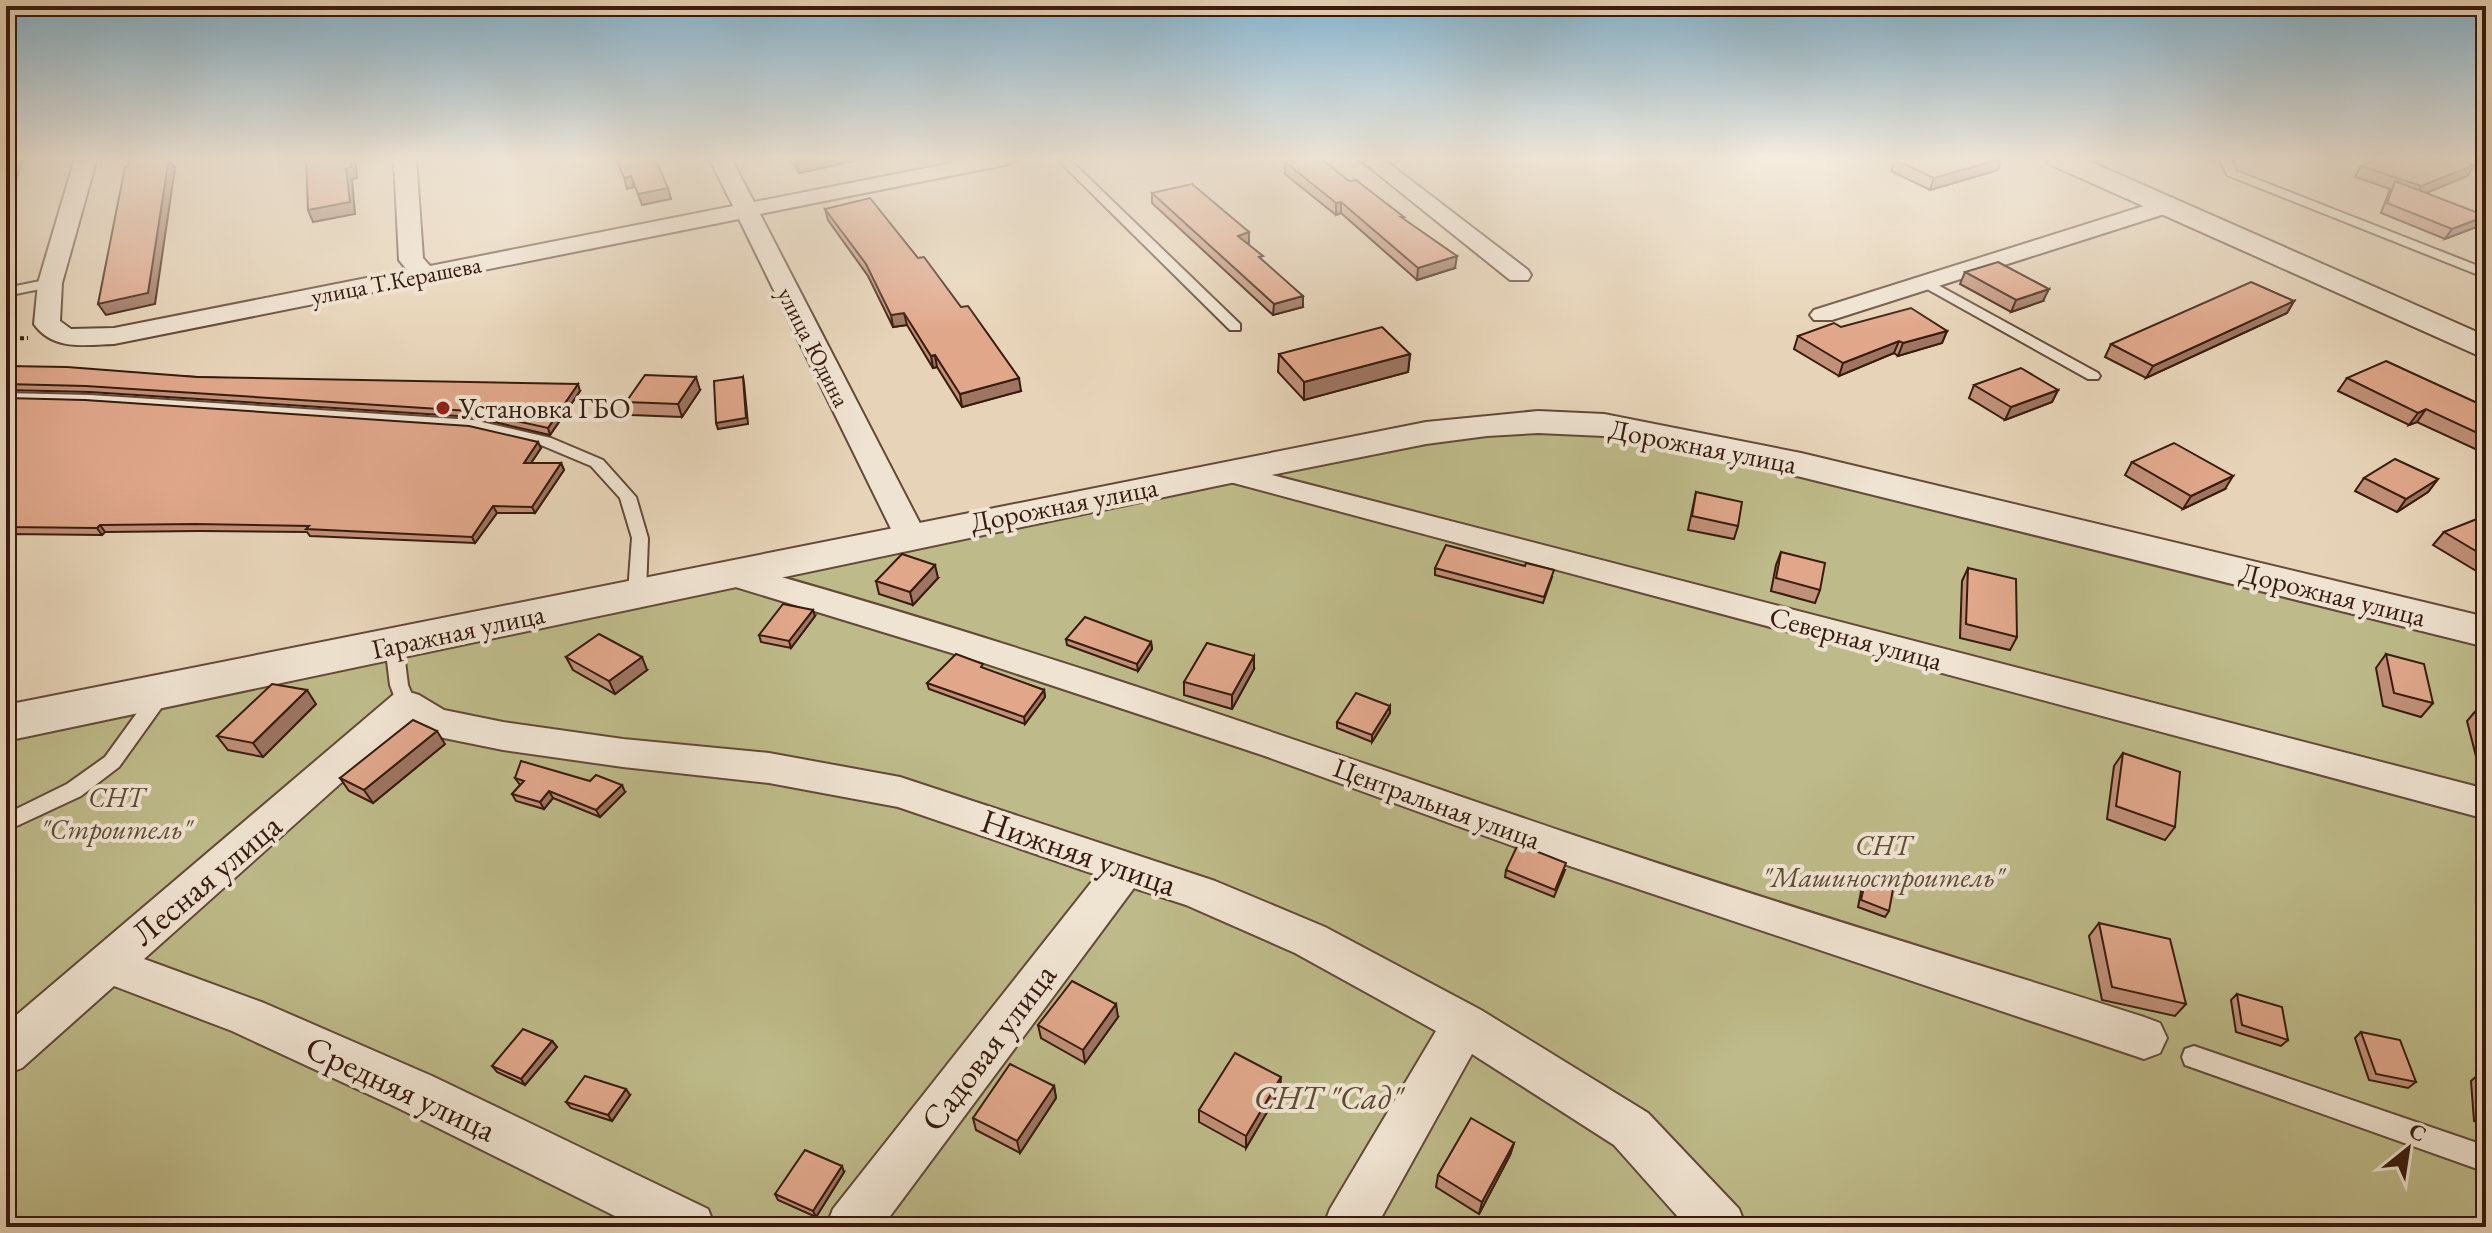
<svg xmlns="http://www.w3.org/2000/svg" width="2492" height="1233" font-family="'EB Garamond',serif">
<rect width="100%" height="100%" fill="#e7d4b8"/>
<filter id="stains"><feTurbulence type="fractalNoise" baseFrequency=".0025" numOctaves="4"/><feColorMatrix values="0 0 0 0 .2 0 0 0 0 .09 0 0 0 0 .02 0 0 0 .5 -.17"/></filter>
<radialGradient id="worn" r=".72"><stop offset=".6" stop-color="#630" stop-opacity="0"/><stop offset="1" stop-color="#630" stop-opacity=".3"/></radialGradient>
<polygon fill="#beba89" stroke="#7b6a4b" stroke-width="2" points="1575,422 2486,632 2486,1227 6,1227 6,723 1226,472"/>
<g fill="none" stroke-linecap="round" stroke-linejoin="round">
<g stroke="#644938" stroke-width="4">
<g id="service">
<polygon points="1056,158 1068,158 1240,324 1240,330 1230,330"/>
<polygon points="2219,158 2231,158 2236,171 2486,269 2486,278 2227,175"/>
<polygon points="1925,278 2098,373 2100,376 2098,379 2088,379 1920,285 1920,279"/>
<polygon points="50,279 57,283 55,286 6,296 6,288"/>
<polygon points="6,393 90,395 473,420 551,438 603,460 636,497 648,538 646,592 637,598 628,592 632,538 620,498 591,466 541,445 473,430 90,403 6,401"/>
<polygon points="394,639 403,645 408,685 416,704 413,709 399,709 390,685 385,645"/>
<polygon points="162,686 169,688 172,693 119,767 81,796 6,831 6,814 67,784 105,757 155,688"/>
<polygon points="2194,1046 2486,1146 2486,1172 2185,1065 2182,1057 2185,1049"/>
</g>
</g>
<g stroke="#644938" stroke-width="4">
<g id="minor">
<path d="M 75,158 L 97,158 L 62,283 L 60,321 L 71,329 L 114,328 L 407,270 L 399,260 L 394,158 L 416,158 L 423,258 L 430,266 L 733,206 L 709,158 L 731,158 L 754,202 L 977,158 L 1020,158 L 1009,164 L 760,214 L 926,535 L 921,542 L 910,545 L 899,542 L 894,535 L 739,219 L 114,344 C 85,345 53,351 34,324 L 38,283 Z"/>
<polygon points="1358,158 1382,158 1528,270 1531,275 1528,280 1510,280"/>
<polygon points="2166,199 2174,201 2177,206 2174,211 1832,320 1814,320 1810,315 1814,310"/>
<polygon points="1226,463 2486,789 2486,819 1215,478 1211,472 1215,466"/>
<path d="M 728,562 C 1012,640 1289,738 1567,833 C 1758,898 1952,956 2144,1017 L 2160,1023 L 2167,1038 L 2160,1053 L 2144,1059 L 1549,859 L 1262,755 L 981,662 L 716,581 L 712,573 L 716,565 Z"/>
<polygon points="406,691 419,695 444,710 503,722 623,739 769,753 900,777 1215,881 1325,927 1481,1010 1648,1113 1739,1209 1746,1227 1687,1227 1614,1145 1472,1054 1376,1227 1323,1227 1330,1209 1436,1031 1295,953 1186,905 1134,888 882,1227 826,1227 833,1209 1097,875 898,807 769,783 623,767 503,750 434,736 408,723 144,959 264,1003 432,1076 708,1209 715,1227 637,1227 398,1108 232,1031 114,986 22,1068 6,1074 6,1024 393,695"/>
</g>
</g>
<g stroke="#644938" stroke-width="4">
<g id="tertiary">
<polygon points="2045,158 2082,158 2486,336 2486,359 2049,164"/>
<polygon points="1538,411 1604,414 1801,453 2486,617 2486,647 1801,477 1604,436 1538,433 1487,436 1426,444 1226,484 6,741 6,705 1426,422"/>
</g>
</g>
<polyline stroke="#381b0d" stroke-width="4" stroke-dasharray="4 3" stroke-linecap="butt" points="6,339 28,338"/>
<use href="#service" fill="#efe3d1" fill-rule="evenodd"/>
<use href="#minor" fill="#efe3d1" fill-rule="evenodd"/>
<use href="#tertiary" fill="#efe3d1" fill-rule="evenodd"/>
</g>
<g fill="#c19078" stroke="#381b0d" stroke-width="2">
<polygon points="789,158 867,158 799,173"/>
<polygon points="1895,160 1998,170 1930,190 1891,171"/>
<polygon points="1285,162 1349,181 1455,268 1417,280 1341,213 1336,215 1285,174"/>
<polygon points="2474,165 2467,176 2426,193 2479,226 2445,239 2381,213 2390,189 2355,177 2361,166"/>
<polygon points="1152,193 1249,232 1249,243 1247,243 1303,307 1273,315 1152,203"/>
<polygon points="825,209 918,258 1021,391 962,407 937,367 933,368 907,325 893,327 868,276 828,220"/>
<polygon points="1965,272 2043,301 2011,312 1960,284"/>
<polygon points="2294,301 2287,313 2146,378 2105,357 2111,344"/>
<polygon points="1841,327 1947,331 1942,343 1898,356 1894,353 1839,376 1794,349 1798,336"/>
<polygon points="1279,354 1410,354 1408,372 1304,400 1278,372"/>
<polygon points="6,366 197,377 580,391 550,435 473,417 90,392 6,390"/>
<polygon points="2347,378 2486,407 2486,454 2417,422 2409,425 2338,391"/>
<polygon points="1974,385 2058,390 2052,402 2005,420 1969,398"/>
<polygon points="700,390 682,417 631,415 626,402"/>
<polygon points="6,398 541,448 531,463 561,463 564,470 535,513 497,513 475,543 310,536 307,532 200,531 105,532 102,535 9,534 6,537"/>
<polygon points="2132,462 2225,489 2183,509 2125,475"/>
<polygon points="2364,478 2438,479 2428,492 2397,512 2355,491"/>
<polygon points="1696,492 1738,526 1734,539 1688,530"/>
<polygon points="2486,520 2486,574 2483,575 2433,545 2444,532"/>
<polygon points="1781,552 1820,590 1815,603 1771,591 1776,565"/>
<polygon points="1435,568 1552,577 1543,603 1435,575"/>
<polygon points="1968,568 2017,637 2010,650 1960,638 1962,581"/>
<polygon points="938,578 913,605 879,594 876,581"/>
<polygon points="815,616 791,648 761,642 759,635"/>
<polygon points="1066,639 1151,642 1152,649 1138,671 1067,645"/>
<polygon points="2386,654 2433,703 2421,717 2383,706 2376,668"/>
<polygon points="566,657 647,670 615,694 573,670"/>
<polygon points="984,669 1044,690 1045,697 1025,724 929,689 927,683"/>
<polygon points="1254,669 1232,709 1184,695 1184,682"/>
<polygon points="316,704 263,757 228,750 217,736"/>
<polygon points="1390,706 1390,713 1372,742 1337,728 1337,722"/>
<polygon points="2479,707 2486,709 2486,770 2479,768 2467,721"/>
<polygon points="445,744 373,803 349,791 340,778"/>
<polygon points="2123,753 2175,827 2165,840 2107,819 2114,766"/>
<polygon points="515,778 625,792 600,817 553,798 544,809 516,801 512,794 520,785"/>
<polygon points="1506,870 1565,870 1554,897 1505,877"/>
<polygon points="1867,874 1889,911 1885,917 1858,907 1863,881"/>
<polygon points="2099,923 2186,1004 2175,1016 2102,1000 2089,936"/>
<polygon points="2237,994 2288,1040 2281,1046 2236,1032 2231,1000"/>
<polygon points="1118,1017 1085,1063 1041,1038 1038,1025"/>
<polygon points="2361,1032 2416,1082 2408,1088 2369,1080 2355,1038"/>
<polygon points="552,1041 557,1047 525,1085 497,1072 492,1066"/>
<polygon points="2478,1075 2486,1078 2486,1125 2474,1121 2471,1081"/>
<polygon points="1054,1086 1056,1098 1020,1153 976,1130 973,1118"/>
<polygon points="1280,1090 1246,1148 1199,1122 1199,1110"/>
<polygon points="630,1095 612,1121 571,1108 566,1102"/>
<polygon points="1514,1143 1510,1155 1479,1214 1436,1187 1438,1175"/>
<polygon points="844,1172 816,1217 778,1200 775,1194"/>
</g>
<g fill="#9d7561" stroke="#381b0d" stroke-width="2">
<polygon points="17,158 23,158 6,214 6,195"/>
<polygon points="163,158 171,158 170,161 175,168 155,304 106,315 98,304"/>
<polygon points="350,158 355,158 357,178 352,179 355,214 313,222 308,210 346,168"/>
<polygon points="814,158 867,158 799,173 796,162"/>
<polygon points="2003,158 1998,170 1930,190 1934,178"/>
<polygon points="2474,165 2467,176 2414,198 2421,186"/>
<polygon points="631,176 634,187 627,189 624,178"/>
<polygon points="668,188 671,199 642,205 638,194"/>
<polygon points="1341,202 1341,213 1336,215 1336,203"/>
<polygon points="2486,216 2479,226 2445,239 2452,229"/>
<polygon points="1249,232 1249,243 1238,246 1238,236"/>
<polygon points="1457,256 1455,268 1417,280 1418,268"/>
<polygon points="2049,289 2043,301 2011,312 2016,300"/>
<polygon points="1303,296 1303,307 1273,315 1274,304"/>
<polygon points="2294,301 2287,313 2146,378 2153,366"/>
<polygon points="904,313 907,325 893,327 891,315"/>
<polygon points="1947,331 1942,343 1898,356 1903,343"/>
<polygon points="1899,341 1894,353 1839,376 1843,363"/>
<polygon points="1410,354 1408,372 1304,400 1304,382"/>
<polygon points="935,355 937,367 933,368 931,356"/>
<polygon points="696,377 700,390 682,417 678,404"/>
<polygon points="743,377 744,383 748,424 718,429 716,423"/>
<polygon points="1019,378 1021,391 962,407 960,394"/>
<polygon points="578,384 580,391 550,435 548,428"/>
<polygon points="2058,390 2052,402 2005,420 2011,407"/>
<polygon points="2426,409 2417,422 2409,425 2418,413"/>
<polygon points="538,442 541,448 527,469 524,463"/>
<polygon points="561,463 564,470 535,513 532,507"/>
<polygon points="2233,476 2225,489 2183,509 2191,496"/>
<polygon points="2438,479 2428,492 2397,512 2406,499"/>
<polygon points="493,506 497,513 475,543 472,537"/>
<polygon points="100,525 105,532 102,535 97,528"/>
<polygon points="935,565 938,578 913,605 910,592"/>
<polygon points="813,610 815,616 791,648 789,641"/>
<polygon points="1151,642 1152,649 1138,671 1137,664"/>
<polygon points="1254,656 1254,669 1232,709 1232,695"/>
<polygon points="642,657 647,670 615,694 609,681"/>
<polygon points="307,690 316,704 263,757 253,743"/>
<polygon points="1044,690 1045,697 1025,724 1024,717"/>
<polygon points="1390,706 1390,713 1372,742 1372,735"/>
<polygon points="437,731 445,744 373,803 364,790"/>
<polygon points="622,785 625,792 600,817 596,810"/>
<polygon points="549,791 553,798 544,809 540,802"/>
<polygon points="1116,1004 1118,1017 1085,1063 1083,1050"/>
<polygon points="552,1041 557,1047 525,1085 521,1079"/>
<polygon points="1281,1077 1280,1090 1246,1148 1246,1136"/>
<polygon points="1054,1086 1056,1098 1020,1153 1017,1141"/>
<polygon points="626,1089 630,1095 612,1121 608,1115"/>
<polygon points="1514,1143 1510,1155 1479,1214 1482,1202"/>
<polygon points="842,1166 844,1172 816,1217 813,1211"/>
</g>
<g fill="#e0a78b" stroke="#381b0d" stroke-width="2">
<polygon points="6,158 17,158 6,195"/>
<polygon points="130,158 163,158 163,159 169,158 148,293 98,304 125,167 128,166"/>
<polygon points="306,158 350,158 351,167 346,168 350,202 308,210"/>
<polygon points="616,158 655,158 668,188 638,194 631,176 624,178"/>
<polygon points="794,158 814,158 796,162"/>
<polygon points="1307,158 1320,158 1349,181 1356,180 1404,217 1401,217 1457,256 1418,268 1341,202 1336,203 1285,162"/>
<polygon points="1902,158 2003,158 1934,178 1895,160"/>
<polygon points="2381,158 2454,158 2474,165 2421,186 2361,166"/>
<polygon points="2395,181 2486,216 2452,229 2387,203"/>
<polygon points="1192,184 1249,232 1238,236 1263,256 1259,257 1303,296 1274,304 1152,193"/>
<polygon points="870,198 918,258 924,257 961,307 968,306 1019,378 960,394 935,355 931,356 904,313 891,315 866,264 825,209"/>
<polygon points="1998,262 2049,289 2016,300 1965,272"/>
<polygon points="2251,282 2294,301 2153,366 2111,344"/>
<polygon points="1911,308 1947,331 1903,343 1899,341 1843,363 1798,336 1834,323 1841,327"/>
<polygon points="1382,327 1410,354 1304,382 1279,354"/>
<polygon points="2386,361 2486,407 2486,437 2426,409 2418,413 2347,378"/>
<polygon points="6,366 67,367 197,377 578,384 548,428 470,411 86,386 6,384"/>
<polygon points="2021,368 2058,390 2011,407 1974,385"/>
<polygon points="645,375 696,377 678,404 626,402"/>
<polygon points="743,377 746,418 716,423 714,381"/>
<polygon points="6,398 85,400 469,426 538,442 524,463 561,463 532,507 493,506 472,537 306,529 309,526 195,524 100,525 97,528 6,527"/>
<polygon points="2174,443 2233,476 2191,496 2132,462"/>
<polygon points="2395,459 2438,479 2406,499 2364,478"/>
<polygon points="1696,492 1742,502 1738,526 1692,516"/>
<polygon points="2482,517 2486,520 2486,557 2444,532"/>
<polygon points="1446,545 1525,566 1526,563 1554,570 1544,597 1435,568"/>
<polygon points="1781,552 1825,563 1820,590 1776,578"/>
<polygon points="902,554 935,565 910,592 876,581"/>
<polygon points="1968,568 2016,579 2017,637 1966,624"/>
<polygon points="783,604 813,610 789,641 759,635"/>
<polygon points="1085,617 1151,642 1137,664 1066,639"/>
<polygon points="599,634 642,657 609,681 566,657"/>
<polygon points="1207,643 1254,656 1232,695 1184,682"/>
<polygon points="956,654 983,664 981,667 1044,690 1024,717 927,683"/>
<polygon points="2386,654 2424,664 2433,703 2394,693"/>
<polygon points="272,684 307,690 253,743 217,736"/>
<polygon points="1356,693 1390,706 1372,735 1337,722"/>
<polygon points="2479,707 2486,709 2486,734"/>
<polygon points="413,720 437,731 364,790 340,778"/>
<polygon points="2123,753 2180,772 2175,827 2116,806"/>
<polygon points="521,761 590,781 596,775 622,785 596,810 549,791 540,802 512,794 524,781 515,778"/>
<polygon points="1518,844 1566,863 1555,890 1506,870"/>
<polygon points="1867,874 1894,884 1889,911 1861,900"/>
<polygon points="2099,923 2170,939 2186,1004 2112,987"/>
<polygon points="1072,981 1116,1004 1083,1050 1038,1025"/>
<polygon points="2237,994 2282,1007 2288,1040 2242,1025"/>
<polygon points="523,1029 552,1041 521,1079 492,1066"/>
<polygon points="2361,1032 2400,1040 2416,1082 2376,1074"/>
<polygon points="1235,1053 1281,1077 1246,1136 1199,1110"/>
<polygon points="1010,1064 1054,1086 1017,1141 973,1118"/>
<polygon points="2478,1075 2486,1078 2486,1116 2482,1114"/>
<polygon points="585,1076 626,1089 608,1115 566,1102"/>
<polygon points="1471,1118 1514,1143 1482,1202 1438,1175"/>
<polygon points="805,1150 842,1166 813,1211 775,1194"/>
</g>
<linearGradient id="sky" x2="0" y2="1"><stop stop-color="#87b6d2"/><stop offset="0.48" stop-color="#f4ecdf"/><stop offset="1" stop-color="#f4ecdf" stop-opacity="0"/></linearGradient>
<rect width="2492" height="330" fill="url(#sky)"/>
<circle fill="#8f2418" stroke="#efe3d1" stroke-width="3" cx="443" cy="408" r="8"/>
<g text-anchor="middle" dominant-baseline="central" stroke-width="8" stroke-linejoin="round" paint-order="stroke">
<g font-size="24" fill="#381b0d" stroke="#efe3d1">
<text transform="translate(396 280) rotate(-11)">улица Т.Керашева</text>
<text transform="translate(814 347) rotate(63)">улица Юдина</text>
</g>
<g font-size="28" fill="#381b0d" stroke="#efe3d1" text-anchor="start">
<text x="459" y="408">Установка ГБО</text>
</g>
<g font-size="28" fill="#381b0d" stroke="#efe3d1">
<text transform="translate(1703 446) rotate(11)">Дорожная улица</text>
<text transform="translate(1064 504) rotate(-11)">Дорожная улица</text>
<text transform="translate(2333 594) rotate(14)">Дорожная улица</text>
<text transform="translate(458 631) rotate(-12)">Гаражная улица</text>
<text transform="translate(1856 638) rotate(15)">Северная улица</text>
<text transform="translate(1437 803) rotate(20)">Центральная улица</text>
</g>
<g font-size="28" font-style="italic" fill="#604b32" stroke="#efe3d1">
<text x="116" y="797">СНТ<tspan x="116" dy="32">"Строитель"</tspan></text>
<text x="1883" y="845">СНТ<tspan x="1883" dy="32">"Машиностроитель"</tspan></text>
</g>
<g font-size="34" fill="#381b0d" stroke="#efe3d1">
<text transform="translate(1079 852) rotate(19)">Нижняя улица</text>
<text transform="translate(206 879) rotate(-40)">Лесная улица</text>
<text transform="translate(988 1047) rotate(-53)">Садовая улица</text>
<text transform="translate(401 1088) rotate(25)">Средняя улица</text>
</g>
<g font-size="34" font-style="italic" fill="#604b32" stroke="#efe3d1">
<text x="1328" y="1097">СНТ "Сад"</text>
</g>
</g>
<rect width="2492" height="1233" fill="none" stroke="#e7d4b8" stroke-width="32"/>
<rect x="8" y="8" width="2476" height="1217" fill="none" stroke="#381b0d" stroke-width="4"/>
<rect x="16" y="16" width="2460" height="1201" fill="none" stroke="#381b0d" stroke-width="2"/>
<g transform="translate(2408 1149) rotate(30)" stroke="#efe3d1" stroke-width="6" paint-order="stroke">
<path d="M0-6L14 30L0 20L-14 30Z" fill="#381b0d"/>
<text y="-12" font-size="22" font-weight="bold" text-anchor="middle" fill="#381b0d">С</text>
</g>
<rect width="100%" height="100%" filter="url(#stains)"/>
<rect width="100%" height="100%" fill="url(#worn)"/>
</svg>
